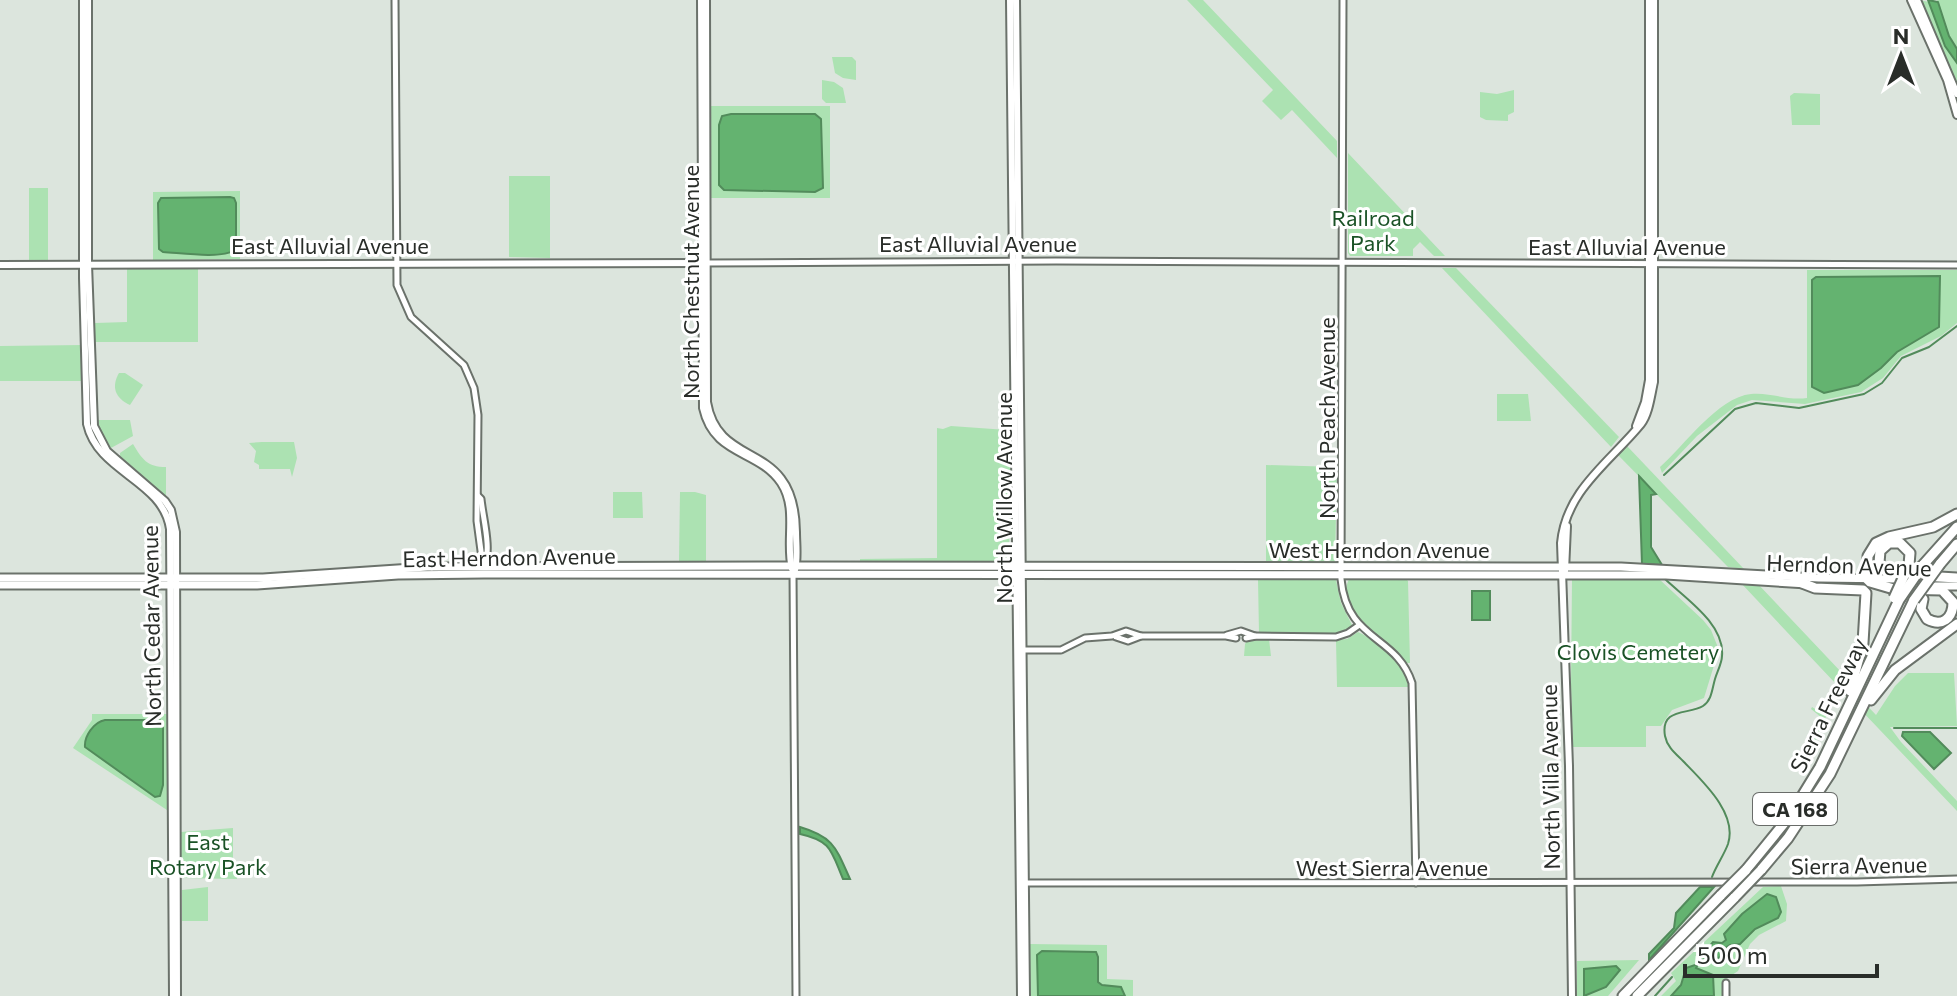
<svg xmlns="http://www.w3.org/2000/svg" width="1957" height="996" font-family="Commissioner,sans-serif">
<rect width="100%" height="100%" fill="#dce5dd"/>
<g fill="#ace2b2">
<polygon points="1187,0 1203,0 1337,141 1337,158 1292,110 1281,120 1262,101 1273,90"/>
<polygon points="1919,0 1929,2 1945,46 1957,63 1957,87"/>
<polygon points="1937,0 1957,0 1957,49 1949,36"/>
<polygon points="832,57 852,57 856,61 856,80 843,78 835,73"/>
<polygon points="822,80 834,82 843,88 846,103 826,103 822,99"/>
<polygon points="1514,90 1514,112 1508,115 1508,121 1486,120 1480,117 1480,92 1497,94"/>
<polygon points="1794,93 1820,94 1820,125 1792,125 1790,96"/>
<rect x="711" y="106" width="119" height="92"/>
<polygon points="1348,153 1445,256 1434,256 1420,242 1413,249 1413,256 1350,256 1348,253"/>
<polygon points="509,176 550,176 550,258 509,257"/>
<rect x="29" y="188" width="19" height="72"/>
<polygon points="240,191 240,259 153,260 153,192"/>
<polygon points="1442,268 1456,268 1619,437 1611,447"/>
<polygon points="127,269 198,269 198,342 95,342 95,323 127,322"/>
<path d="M 1807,270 L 1957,270 L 1957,323 L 1941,336 L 1901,356 L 1883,378 L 1861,392 L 1805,404 L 1752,400 L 1737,405 L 1697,436 L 1662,473 L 1660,467 C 1684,446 1718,397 1751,394 C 1770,392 1788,401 1807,398 Z"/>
<polygon points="83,345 83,381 0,381 0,346"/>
<path d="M 119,373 L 125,373 L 143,385 L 130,405 C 115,398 111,387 119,373 Z"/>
<polygon points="1497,394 1528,394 1531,421 1497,421"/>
<polygon points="98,420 130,420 133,436 111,448 101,433"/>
<polygon points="951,426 1007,430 1011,435 1009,562 860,563 860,559 937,558 937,428 943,429"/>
<polygon points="262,442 294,442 297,458 292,477 290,469 259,469 259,465 254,462 256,451 249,443"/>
<path d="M 133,444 C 142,459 147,467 166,467 L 166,496 L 120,456 L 120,453 Z"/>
<polygon points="1627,446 1744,569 1728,567 1618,455"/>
<polygon points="1266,465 1337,467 1335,562 1266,562"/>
<polygon points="613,492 642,492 643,518 613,518"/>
<polygon points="680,492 695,492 706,495 706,561 679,561"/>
<path d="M 1349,579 L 1406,579 L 1408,581 L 1410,663 L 1406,663 C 1388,639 1332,617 1349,579 Z"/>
<polygon points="1572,579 1659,579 1703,620 1711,630 1717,645 1715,662 1704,698 1672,710 1661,726 1646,726 1646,747 1573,747 1571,685"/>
<polygon points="1258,580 1336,580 1341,603 1353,627 1336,634 1259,633"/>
<polygon points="1740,582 1757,583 1843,674 1842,679 1876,715 1895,686 1908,673 1954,673 1957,726 1890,727 1901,742 1957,801 1957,811 1839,687 1804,767 1802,764 1822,722 1822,718 1811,709 1812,707 1825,715 1836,684"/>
<path d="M 1358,632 C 1380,642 1404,662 1409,687 L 1337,687 L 1336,640 L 1347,639 Z"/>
<polygon points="1269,639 1271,656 1244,656 1245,644 1248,640"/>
<polygon points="92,714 169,714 170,812 73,748 92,720"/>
<polygon points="233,828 233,866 237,866 237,879 181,878 181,832"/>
<polygon points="1781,886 1787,904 1786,921 1759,935 1750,944 1738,971 1723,981 1723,996 1661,996 1676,981 1671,973 1763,887"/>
<polygon points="208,887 208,921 182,921 182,890"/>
<polygon points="1029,944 1107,945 1107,979 1133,980 1133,996 1030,996"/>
<polygon points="1639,960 1608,996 1577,996 1577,961"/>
</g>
<g fill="#64b370" stroke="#528b5b" stroke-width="2">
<polygon points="1928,0 1938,2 1949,36 1957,49 1957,63 1945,46"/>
<polygon points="731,114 815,114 821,119 823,188 815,192 724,190 719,185 719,125 722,116"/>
<path d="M 230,197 L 234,198 L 236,203 L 236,250 C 220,259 182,253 163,252 L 159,249 L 158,203 L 161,198 Z"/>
<polygon points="1940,276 1939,327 1897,352 1881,368 1858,385 1824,393 1812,387 1812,280 1816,277"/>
<polygon points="1639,476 1656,494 1651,495 1651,547 1662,565 1642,564"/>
<rect x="1472" y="591" width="18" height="29"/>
<path d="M 105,720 L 160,720 L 163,724 L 163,785 L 160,796 L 155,797 L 85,747 C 84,736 94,722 105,720 Z"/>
<polygon points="1903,732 1930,732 1951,753 1934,769 1902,736"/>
<path d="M 800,827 C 834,837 836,848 850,879 L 843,879 C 831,851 832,841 800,834 Z"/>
<polygon points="1700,887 1714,887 1649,960 1649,954 1674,928 1676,913"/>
<polygon points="1767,894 1776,897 1781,912 1778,918 1755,929 1740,944 1730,945 1725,948 1724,956 1708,961 1699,959 1713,942 1722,943 1726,940 1724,934 1742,914"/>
<polygon points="1042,951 1096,952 1098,957 1098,982 1102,985 1121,987 1125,996 1038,996 1037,955"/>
<polygon points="1698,964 1696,968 1713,975 1714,996 1671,996 1681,985 1686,968"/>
<polygon points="1616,966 1620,970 1606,987 1584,996 1584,969"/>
</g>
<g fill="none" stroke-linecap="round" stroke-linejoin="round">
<g stroke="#528b5b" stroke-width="2">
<polyline points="1664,475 1735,409 1756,403 1799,408 1864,394 1882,383 1902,358 1929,347 1957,326"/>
<path d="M 1665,579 C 1685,598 1725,624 1722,656 C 1722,663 1717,672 1715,679 C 1712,689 1712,700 1703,706 C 1689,715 1660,707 1665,736 C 1667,747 1676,754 1683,761 C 1702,781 1738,813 1728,844 C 1724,855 1716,866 1712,877"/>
<polyline points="1894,728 1957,728"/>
<polyline points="1655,996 1672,977"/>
</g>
<g stroke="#6b726b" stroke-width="9">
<g id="tertiary">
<polyline points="395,0 397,285 411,317 464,365 474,388 478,415 477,521 483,566"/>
<path d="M 1343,0 L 1341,579 C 1347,642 1396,634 1412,683 L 1416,883"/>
<polyline points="706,263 1056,261 1957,265"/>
<path d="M 478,496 L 481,499 C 483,519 492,549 484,567"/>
<polyline points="793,573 796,996"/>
<polyline points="1227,635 1241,631 1255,636"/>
<polyline points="1116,637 1128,641 1141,636 1226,636 1236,638"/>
<polyline points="1246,638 1256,636 1336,637 1348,633 1358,626"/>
<polyline points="1020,650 1061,650 1085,638 1112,636 1126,631 1141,636"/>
<polyline points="1023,883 1857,882 1957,879"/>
<polyline points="1726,983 1726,996"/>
</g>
</g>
<g stroke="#6b726b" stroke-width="10">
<g id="secondary">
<path d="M 83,0 L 83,278 L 87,424 C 98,473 163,480 170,529 L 173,996"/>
<polyline points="88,0 88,264 94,426 107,451 165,501 171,510 176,532 177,996"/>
<path d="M 701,0 L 703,408 C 714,457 758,449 781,483 C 798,509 785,541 792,569"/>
<path d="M 706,0 L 707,402 C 719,472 795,437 796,532 C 796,544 798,558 795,570"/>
<polyline points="1010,0 1021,996"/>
<polyline points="1016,0 1026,996"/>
<polyline points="1911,0 1947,80 1957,115"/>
<polyline points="1917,0 1957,94"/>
<polyline points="0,265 701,263"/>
<polyline points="1636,426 1645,402 1649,380 1649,0"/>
<polyline points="1565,571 1567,526"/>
<path d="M 1572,996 L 1569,766 L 1561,543 C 1566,490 1610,462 1641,424 C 1649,414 1651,395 1654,382 L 1654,0"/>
</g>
</g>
<g stroke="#6b726b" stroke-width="11">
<g id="primary">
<polyline points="0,578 263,578 427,567 800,566 1621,567 1819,578 1897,579"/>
<polyline points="0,585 257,585 398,575 484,574 1666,575 1807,584"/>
<polyline points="1935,586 1957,586"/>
</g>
</g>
<g stroke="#6b726b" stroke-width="13">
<g id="motorway">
<polyline points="1940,564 1957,544"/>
<polyline points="1909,565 1910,553 1900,543 1889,543 1880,551 1879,563 1888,574 1957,578"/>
<polyline points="1923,565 1957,527"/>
<polyline points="1802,583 1815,588 1863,590 1866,593 1863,643 1850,691"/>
<path d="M 1923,599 L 1921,609 L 1927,619 C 1942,627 1953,619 1953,602 L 1942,590 L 1894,589 L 1870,582 L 1867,579 L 1868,556 L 1876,543 L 1889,537 L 1933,527 L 1957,514"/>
<polyline points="1871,700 1895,670 1957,624"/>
<polyline points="1746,870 1790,816 1820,767 1899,600"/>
<polyline points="1761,870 1788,838 1830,774 1914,600"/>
<polyline points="1623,996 1721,895"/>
<polyline points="1637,996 1735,897"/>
</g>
</g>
<use href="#tertiary" stroke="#fff" stroke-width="5"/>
<use href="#secondary" stroke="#fff" stroke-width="6"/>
<use href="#primary" stroke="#fff" stroke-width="7"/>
<use href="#motorway" stroke="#fff" stroke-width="9"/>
<g stroke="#6b726b" stroke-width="13" stroke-linecap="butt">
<g id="motorway-bridge">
<polyline points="1894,598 1909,565"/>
<polyline points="1899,600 1923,565"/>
<polyline points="1914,600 1940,564"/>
<polyline points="1721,895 1746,870"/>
<polyline points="1735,897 1761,870"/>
</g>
</g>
<use href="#motorway-bridge" stroke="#fff" stroke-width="9"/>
</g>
<g text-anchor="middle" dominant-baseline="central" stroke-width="6" stroke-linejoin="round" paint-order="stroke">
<rect fill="#fff" stroke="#696c69" stroke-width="2" x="1753" y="793" width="84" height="32" rx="6"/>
<g font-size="20" font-weight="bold" fill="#292d29">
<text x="1795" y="809">CA 168</text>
</g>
<g font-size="22" fill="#1a5226" stroke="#fff">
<text x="1373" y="217">Railroad<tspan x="1373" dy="25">Park</tspan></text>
<text x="1638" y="651">Clovis Cemetery</text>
<text x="208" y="841">East<tspan x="208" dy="25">Rotary Park</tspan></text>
</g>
<g font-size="22" fill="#292d29" stroke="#fff">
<text x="978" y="243">East Alluvial Avenue</text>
<text x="330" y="245">East Alluvial Avenue</text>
<text x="1627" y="246">East Alluvial Avenue</text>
<text transform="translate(690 282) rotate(-90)">North Chestnut Avenue</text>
<text transform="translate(1326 418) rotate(-90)">North Peach Avenue</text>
<text transform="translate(1003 498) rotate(-90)">North Willow Avenue</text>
<text x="1379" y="549">West Herndon Avenue</text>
<text transform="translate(509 557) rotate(-1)">East Herndon Avenue</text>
<text transform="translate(1849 565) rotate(2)">Herndon Avenue</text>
<text transform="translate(151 626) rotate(-91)">North Cedar Avenue</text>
<text transform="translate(1828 705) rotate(-64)">Sierra Freeway</text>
<text transform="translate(1550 777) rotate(-91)">North Villa Avenue</text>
<text transform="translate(1859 865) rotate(-1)">Sierra Avenue</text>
<text x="1392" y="867">West Sierra Avenue</text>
</g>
</g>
<g transform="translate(1901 56)" stroke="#ffffff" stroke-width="6" paint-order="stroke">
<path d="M0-6L14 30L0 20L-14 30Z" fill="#292d29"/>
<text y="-12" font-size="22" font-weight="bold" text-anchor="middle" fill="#292d29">N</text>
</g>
<path d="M1685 964v12h192v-12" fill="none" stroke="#292d29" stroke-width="4"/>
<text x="1697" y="964" font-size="24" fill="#292d29" stroke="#ffffff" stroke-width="6" paint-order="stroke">500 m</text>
</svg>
